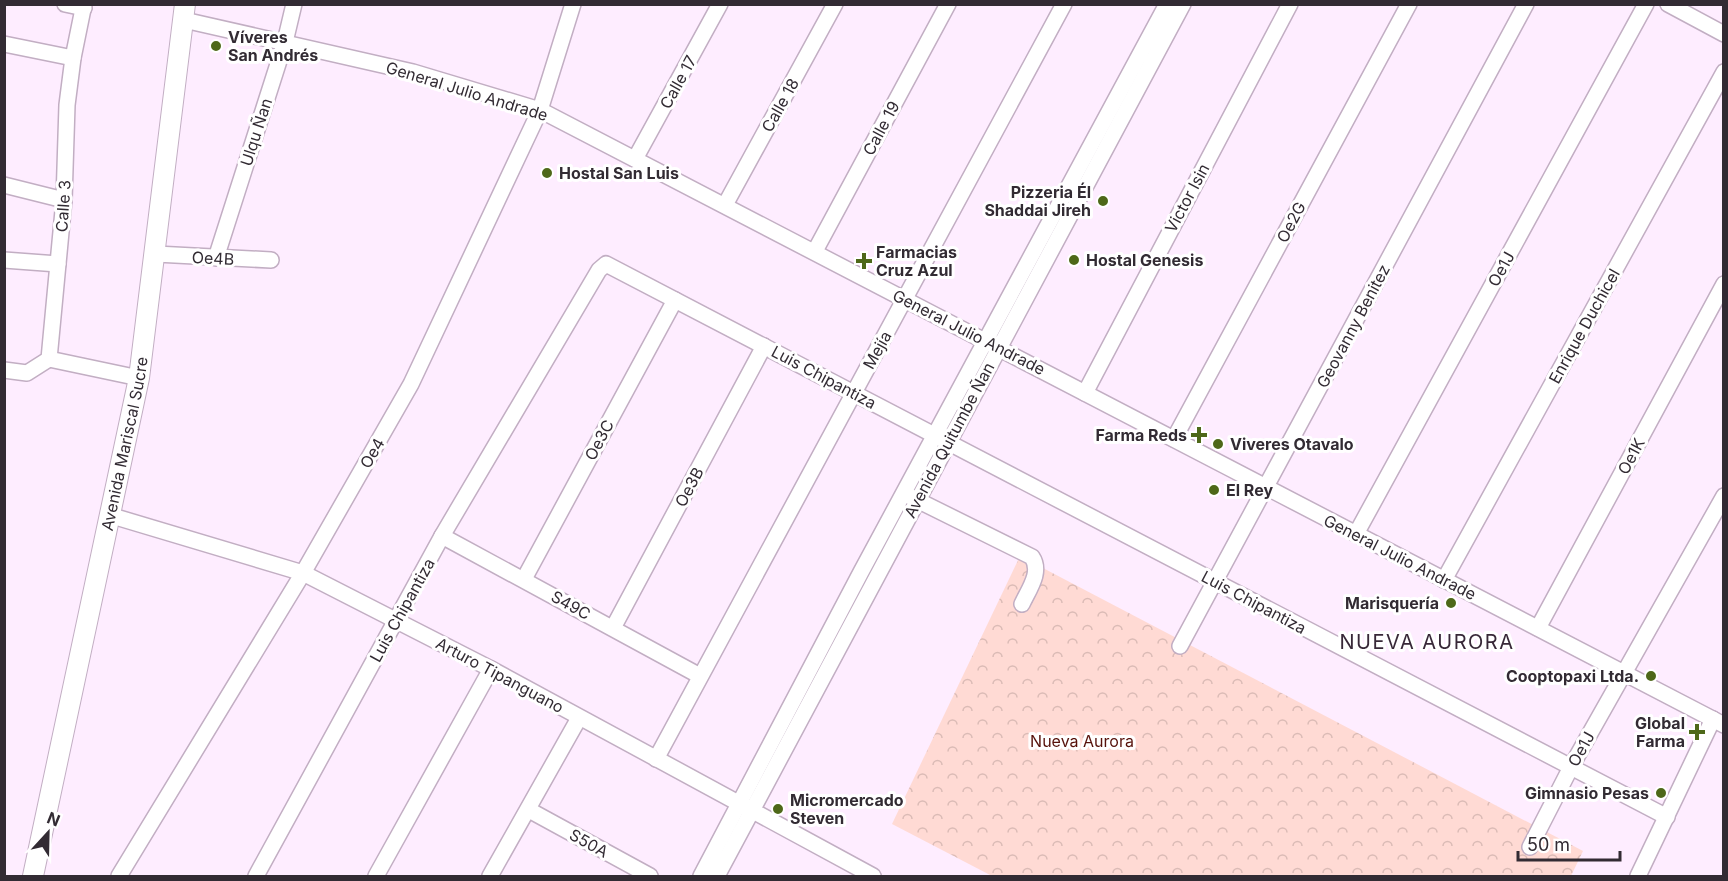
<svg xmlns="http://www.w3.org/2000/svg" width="1728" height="881" font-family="Inter,sans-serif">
<defs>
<pattern id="forest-crowns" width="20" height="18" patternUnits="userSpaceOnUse" patternTransform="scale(1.5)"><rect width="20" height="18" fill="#ffdad4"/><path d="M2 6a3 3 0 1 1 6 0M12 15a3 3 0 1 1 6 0" fill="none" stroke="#dbbbb6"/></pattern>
</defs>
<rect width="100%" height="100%" fill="#feedff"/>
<polygon fill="url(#forest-crowns)" points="1020,556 1583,851 1571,876 992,876 892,824"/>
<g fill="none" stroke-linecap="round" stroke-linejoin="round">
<g stroke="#c2aec3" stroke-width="18">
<g id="minor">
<polyline points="65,4 84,8"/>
<polyline points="1668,4 1724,34"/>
<polyline points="184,20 413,72 540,110 1724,725"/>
<polyline points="4,44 73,58"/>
<polyline points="635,159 720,4"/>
<polyline points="4,185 64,200"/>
<polyline points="725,205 835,4"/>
<polyline points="815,251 948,4"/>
<polyline points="156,254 271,260"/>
<polyline points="216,258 285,42 294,4"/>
<polyline points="4,260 58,264"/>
<polyline points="49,359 139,378"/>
<polyline points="4,370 27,373 49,359 64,200 67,105 73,58 84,4"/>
<polyline points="1085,393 1290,4"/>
<polyline points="1174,439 1409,4"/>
<path d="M 909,496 L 1032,557 C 1042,572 1029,589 1022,604"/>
<polyline points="109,515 303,573 491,669 873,876"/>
<polyline points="1356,534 1646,4"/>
<polyline points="442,536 700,676"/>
<polyline points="524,579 675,300"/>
<polyline points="1444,580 1724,72"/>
<polyline points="613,628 764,346"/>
<polyline points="1538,628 1724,284"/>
<polyline points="1180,646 1526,4"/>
<polyline points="656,759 1064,4"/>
<polyline points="529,810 650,876"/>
<polyline points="1530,847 1571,767 1724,496"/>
<polyline points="119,876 303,573 411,384 540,110 573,4"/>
<polyline points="256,876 442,536 599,270 606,264 1667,817"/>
<polyline points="376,876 491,669"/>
<polyline points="490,876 579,718"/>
<polyline points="701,876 861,572 1167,4"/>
<polyline points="717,876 1183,4"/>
<polyline points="1638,876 1713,719"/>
</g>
</g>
<g stroke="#c2aec3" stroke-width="22">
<g id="major">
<path id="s1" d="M 33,876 L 139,378 L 185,4"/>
</g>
</g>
<use href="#minor" stroke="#fff" stroke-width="15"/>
<use href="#major" stroke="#fff" stroke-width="20"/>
</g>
<g fill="#4e6819" stroke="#fff" stroke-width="2">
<circle cx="216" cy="46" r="6"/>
<circle cx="547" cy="173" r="6"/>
<circle cx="1103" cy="201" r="6"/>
<circle cx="1074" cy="260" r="6"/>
<path d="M861 252h6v6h6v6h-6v6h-6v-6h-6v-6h6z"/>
<path d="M1196 426h6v6h6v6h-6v6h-6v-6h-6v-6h6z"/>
<circle cx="1218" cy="444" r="6"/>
<circle cx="1214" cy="490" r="6"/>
<circle cx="1451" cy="603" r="6"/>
<circle cx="1651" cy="676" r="6"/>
<path d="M1694 723h6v6h6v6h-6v6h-6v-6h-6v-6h6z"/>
<circle cx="1661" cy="793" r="6"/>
<circle cx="778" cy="809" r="6"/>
</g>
<g text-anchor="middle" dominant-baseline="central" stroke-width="6" stroke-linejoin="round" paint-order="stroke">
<g font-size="16" font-weight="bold" fill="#322b33" stroke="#fff" text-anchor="start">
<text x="228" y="37">Víveres<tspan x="228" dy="18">San Andrés</tspan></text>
<text x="559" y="173">Hostal San Luis</text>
<text x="1091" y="192" text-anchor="end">Pizzeria Él<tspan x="1091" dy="18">Shaddai Jireh</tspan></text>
<text x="876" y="252">Farmacias<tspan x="876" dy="18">Cruz Azul</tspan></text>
<text x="1086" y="260">Hostal Genesis</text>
<text x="1187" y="435" text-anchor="end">Farma Reds</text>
<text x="1230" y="444">Viveres Otavalo</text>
<text x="1226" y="490">El Rey</text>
<text x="1439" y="603" text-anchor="end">Marisquería</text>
<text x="1639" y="676" text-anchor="end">Cooptopaxi Ltda.</text>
<text x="1685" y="723" text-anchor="end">Global<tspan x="1685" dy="18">Farma</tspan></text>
<text x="1649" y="793" text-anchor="end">Gimnasio Pesas</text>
<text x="790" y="800">Micromercado<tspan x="790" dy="18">Steven</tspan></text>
</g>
<g font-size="16" fill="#322b33" stroke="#fff">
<text transform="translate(678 82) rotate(-61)">Calle 17</text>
<text transform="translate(467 91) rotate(17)">General Julio Andrade</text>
<text transform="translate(780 105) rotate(-61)">Calle 18</text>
<text transform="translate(881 128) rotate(-62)">Calle 19</text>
<text transform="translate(256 132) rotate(-72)">Ulqu Ñan</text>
<text transform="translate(1187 198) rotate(-62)">Victor Isin</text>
<text transform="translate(63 206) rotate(-86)">Calle 3</text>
<text transform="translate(1291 222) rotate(-62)">Oe2G</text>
<text transform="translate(213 258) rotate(3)">Oe4B</text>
<text transform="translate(1501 269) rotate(-61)">Oe1J</text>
<text transform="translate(1353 326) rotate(-62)">Geovanny Benitez</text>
<text transform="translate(1584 326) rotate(-61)">Enrique Duchicel</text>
<text transform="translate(969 332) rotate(27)">General Julio Andrade</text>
<text transform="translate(877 350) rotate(-61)">Mejía</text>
<text transform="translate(824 377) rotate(28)">Luis Chipantiza</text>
<text transform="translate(599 440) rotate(-62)">Oe3C</text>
<text transform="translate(949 440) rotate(-62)">Avenida Quitumbe Ñan</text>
<text stroke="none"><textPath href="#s1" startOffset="442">Avenida Mariscal Sucre</textPath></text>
<text transform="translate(372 453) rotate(-60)">Oe4</text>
<text transform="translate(1631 456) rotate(-62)">Oe1K</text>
<text transform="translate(689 487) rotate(-62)">Oe3B</text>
<text transform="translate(1400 557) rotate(27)">General Julio Andrade</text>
<text transform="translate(1254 602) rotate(28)">Luis Chipantiza</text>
<text transform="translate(571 605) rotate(29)">S49C</text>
<text transform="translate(402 610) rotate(-61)">Luis Chipantiza</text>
<text transform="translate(500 675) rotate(28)">Arturo Tipanguano</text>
<text transform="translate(1581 749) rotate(-61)">Oe1J</text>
<text transform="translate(589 843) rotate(29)">S50A</text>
</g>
<g font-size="16" fill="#56110a" stroke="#fff">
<text x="1082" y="741">Nueva Aurora</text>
</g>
<g font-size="20" letter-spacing="1.5" fill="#382838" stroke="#fff">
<text x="1427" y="642">NUEVA AURORA</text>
</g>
</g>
<rect width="1728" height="881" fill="none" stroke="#322b33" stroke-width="12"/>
<g transform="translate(48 833) rotate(22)" stroke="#ffffff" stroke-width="4.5" paint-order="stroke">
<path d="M0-4.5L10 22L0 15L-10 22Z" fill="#322b33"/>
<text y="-9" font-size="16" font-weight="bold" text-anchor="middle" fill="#322b33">N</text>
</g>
<path d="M1518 851v9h102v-9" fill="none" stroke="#322b33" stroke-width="3"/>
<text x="1527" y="851" font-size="18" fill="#322b33" stroke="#ffffff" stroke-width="4.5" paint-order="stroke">50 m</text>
</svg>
